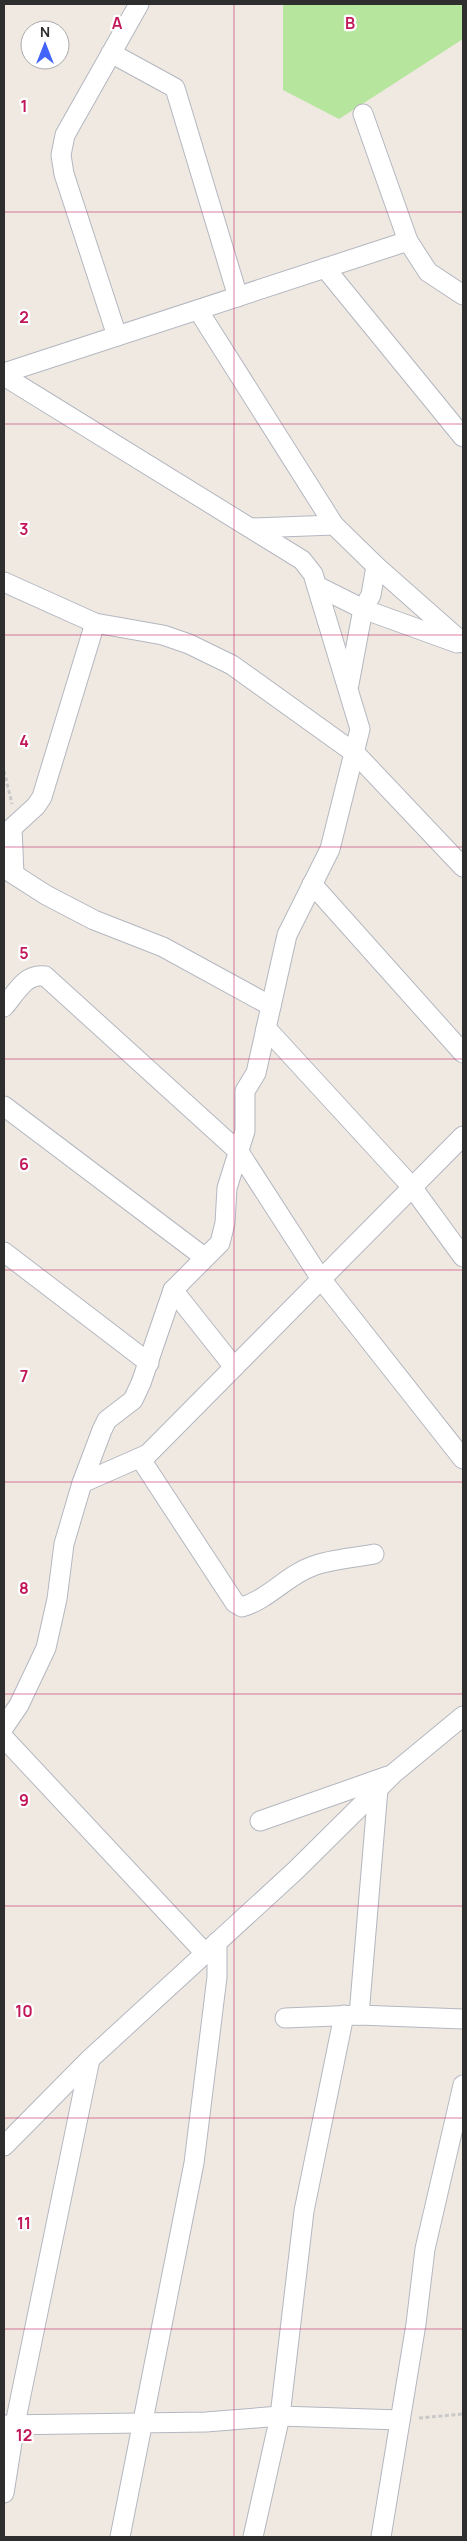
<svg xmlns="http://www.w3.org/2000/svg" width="467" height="2541" font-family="Manrope,sans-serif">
<rect width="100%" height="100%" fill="#efe9e1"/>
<polygon fill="#b6e59e" points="283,4 463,4 463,39 339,119 283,90"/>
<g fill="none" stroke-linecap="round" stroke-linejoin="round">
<g stroke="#b4b7c1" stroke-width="21">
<g id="minor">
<polyline points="111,53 175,88 238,297"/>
<polyline points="363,114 408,241 428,272 463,295"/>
<polyline points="325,268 463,437"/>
<polyline points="198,310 334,525 376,566 463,643"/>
<polyline points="117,336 64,174 61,155 65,135 139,4"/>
<polyline points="4,373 408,241"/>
<polyline points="4,376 302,560 313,574 360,729 330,849 287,935 256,1073 245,1091 245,1131 227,1188 225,1223 220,1243 173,1290 141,1383 133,1400 107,1420 102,1430 82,1483 64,1544 57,1599 46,1648 19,1705 4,1727"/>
<polyline points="251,528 334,525"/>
<polyline points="4,582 95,623 163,635 189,644 232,665 356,754 463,867"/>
<polyline points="317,586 363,609 457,643"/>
<polyline points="349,684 363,609 371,595 376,566"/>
<polyline points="4,868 46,895 94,920 163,947 271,1006"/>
<polyline points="14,874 12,828 36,806 42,797 95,623"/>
<polyline points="312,884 463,1053"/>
<path d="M 4,1007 C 16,993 25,973 45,976 L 239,1152 L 321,1279 L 463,1459"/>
<polyline points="266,1028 412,1187 463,1257"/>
<polyline points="4,1106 204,1257"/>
<polyline points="4,1252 149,1363"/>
<polyline points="173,1290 234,1367"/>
<path d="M 140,1458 L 235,1603 L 242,1607 C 269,1599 287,1575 313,1566 C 331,1559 354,1558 374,1554"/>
<polyline points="82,1483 148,1454 463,1136"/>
<polyline points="4,1738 205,1953"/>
<polyline points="260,1821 388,1776"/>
<polyline points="359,2015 378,1789"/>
<polyline points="285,2018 359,2015 463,2019"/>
<polyline points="4,2146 90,2059 296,1870 394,1773 463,1716"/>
<polyline points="4,2425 206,2422 280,2416 400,2420"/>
<polyline points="4,2493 15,2424 90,2059"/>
<polyline points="120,2537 194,2163 217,1977 217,1942"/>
<polyline points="253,2537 280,2416 304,2211 344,2015"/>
<polyline points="381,2537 416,2324 425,2249 463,2085"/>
</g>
</g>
<g stroke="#c9c9c9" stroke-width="3" stroke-dasharray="4 2.5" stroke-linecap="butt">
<polyline points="4,771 12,804"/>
<polyline points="419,2418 463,2414"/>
</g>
<use href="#minor" stroke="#fff" stroke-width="19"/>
</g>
<path fill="none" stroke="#c2185b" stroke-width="1" stroke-opacity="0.55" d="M 234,4 L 234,2537M 4,212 L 463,212M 4,424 L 463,424M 4,635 L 463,635M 4,847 L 463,847M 4,1059 L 463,1059M 4,1270 L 463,1270M 4,1482 L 463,1482M 4,1694 L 463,1694M 4,1906 L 463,1906M 4,2118 L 463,2118M 4,2329 L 463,2329"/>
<g font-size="16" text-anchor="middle" font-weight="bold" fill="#c2185b" stroke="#fff" stroke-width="4.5" stroke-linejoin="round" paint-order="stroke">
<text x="117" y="29">A</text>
<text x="350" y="29">B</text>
<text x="24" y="112">1</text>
<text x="24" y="323">2</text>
<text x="24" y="535">3</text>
<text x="24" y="747">4</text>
<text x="24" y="959">5</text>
<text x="24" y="1170">6</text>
<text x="24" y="1382">7</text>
<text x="24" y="1594">8</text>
<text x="24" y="1806">9</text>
<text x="24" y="2017">10</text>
<text x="24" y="2229">11</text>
<text x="24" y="2441">12</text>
</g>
<rect width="467" height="2541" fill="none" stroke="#2e2e2e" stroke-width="10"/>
<g transform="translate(45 45)"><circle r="24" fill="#ffffff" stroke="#ababab"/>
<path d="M0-4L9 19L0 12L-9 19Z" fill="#4264fb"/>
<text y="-8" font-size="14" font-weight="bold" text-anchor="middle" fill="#2e2e2e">N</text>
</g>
</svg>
